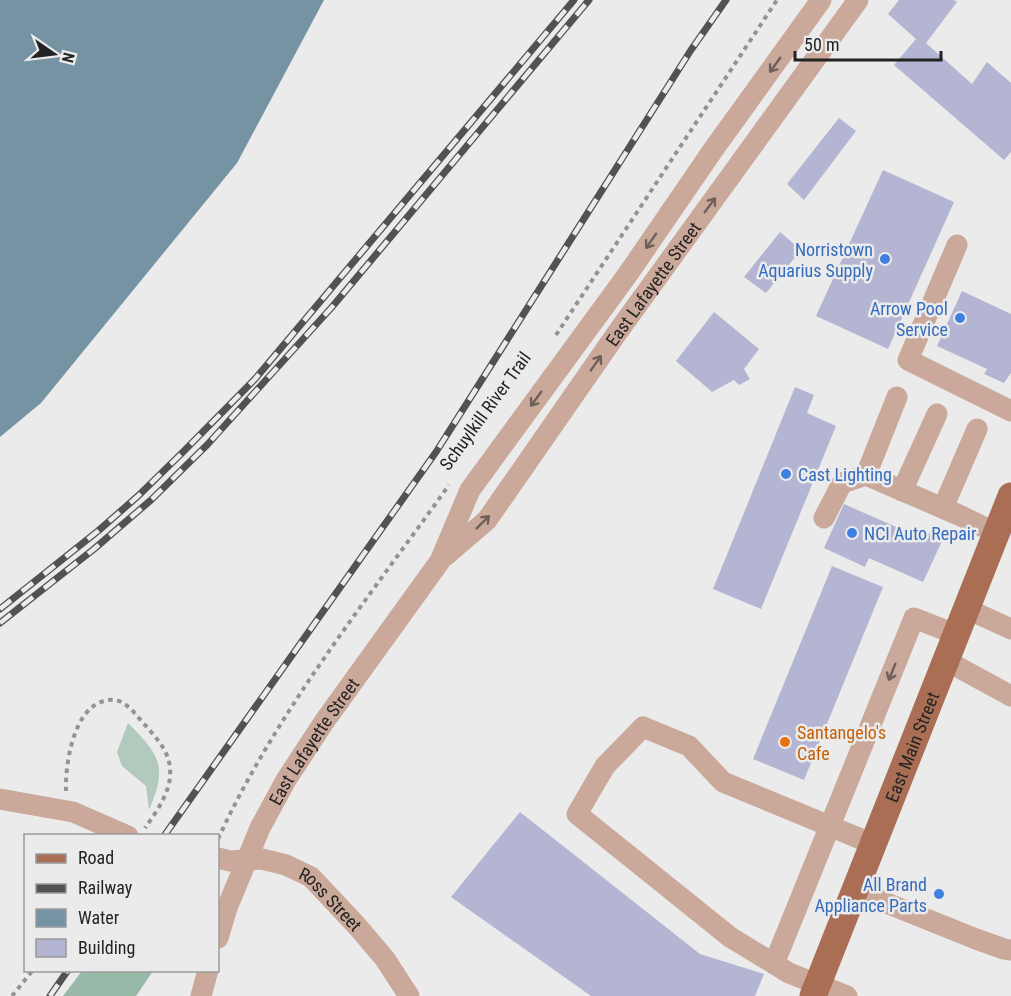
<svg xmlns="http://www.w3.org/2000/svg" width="1011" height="996" font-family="'Roboto Condensed',sans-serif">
<rect width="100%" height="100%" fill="#ebebec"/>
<path fill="#b2cabd" d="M 128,723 C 160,755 168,766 149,810 L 146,786 L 122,766 L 117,752 Z"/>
<polygon fill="#98b8a8" points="82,971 82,970 153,971 136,996 63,996"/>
<polygon fill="#7593a3" points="0,0 324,0 237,163 41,403 0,437"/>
<g fill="#b4b5d2">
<polygon points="899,0 954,0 957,2 926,43 972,84 987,62 1011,83 1011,152 1004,160 894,65 916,39 888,14"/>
<polygon points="839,118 856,131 804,200 787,184"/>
<polygon points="883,170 954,202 888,349 816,316"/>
<polygon points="780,232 801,250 766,293 744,277"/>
<polygon points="962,291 1011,314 1011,373 1004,383 984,374 987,369 937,346"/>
<polygon points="714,312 759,349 744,369 750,379 739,385 734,380 712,392 676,361"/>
<polygon points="795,387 814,395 807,413 836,426 761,609 713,589"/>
<polygon points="844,504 921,538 924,531 943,539 923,582 869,558 865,567 824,548"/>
<polygon points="832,566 883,587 804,780 753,759"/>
<polygon points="520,812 700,954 764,974 755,996 591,996 451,897"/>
</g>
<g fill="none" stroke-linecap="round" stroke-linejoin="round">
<g stroke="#939394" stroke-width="4" stroke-dasharray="4.5 4.5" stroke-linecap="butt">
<polyline points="556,335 777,0"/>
<path d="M 66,791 C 65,765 73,712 101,702 C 108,699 117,699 123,703 C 132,708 139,719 146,726 C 157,739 169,751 170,769 C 172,790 157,811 145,828"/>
<path d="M 218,839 C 277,711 367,600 449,485"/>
<polyline points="12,996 33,970"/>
</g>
<g stroke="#caa89a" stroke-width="21">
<polyline points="957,245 908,360 1011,411"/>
<polyline points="866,475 961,516 996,533"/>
<polyline points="902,491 937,414"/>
<polyline points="943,508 977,429"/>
<polyline points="824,518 842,483 866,475 897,397"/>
<path id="s1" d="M 445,556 L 487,520 L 617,333 L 858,0"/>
<polyline points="965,608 1011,629"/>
<polyline points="945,660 1011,696"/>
<polyline points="0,799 73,812 128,836"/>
<path id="s2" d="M 260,828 L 286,780 L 324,722 L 440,561 L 470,490 L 628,274 L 713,150 L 821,0"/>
<path id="s3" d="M 218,858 L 230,861 L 262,859 L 286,865 L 311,877 L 357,926 L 385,959 L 409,996"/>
<polyline points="854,890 976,939 1004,949 1011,950"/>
<polyline points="218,938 227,908"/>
<polyline points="774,964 914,618 955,634"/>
<polyline points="201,996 208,970"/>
<polyline points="847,996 789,973 730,937 577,814 605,766 643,727 689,746 723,782 873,844"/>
</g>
<path stroke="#aa6e55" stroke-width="27" id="s4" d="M 813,996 L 1011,496"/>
<g stroke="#525253" stroke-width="7">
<g id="rail">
<polyline points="0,609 98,531 138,496 183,452 255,379 574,0"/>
<polyline points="0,623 94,549 151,500 207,445 332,307 589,0"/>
<polyline points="164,836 436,452 691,50 726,0"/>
<polyline points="50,996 68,970"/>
</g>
</g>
<use href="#rail" stroke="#ebebec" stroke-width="4.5" stroke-dasharray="14" stroke-linecap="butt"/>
<polyline stroke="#caa89a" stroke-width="21" points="227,908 260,828"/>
</g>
<defs><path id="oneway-shaft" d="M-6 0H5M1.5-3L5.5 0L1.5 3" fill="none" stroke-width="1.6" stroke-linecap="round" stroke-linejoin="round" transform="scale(1.5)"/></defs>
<g stroke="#6e5f59">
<use href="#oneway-shaft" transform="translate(775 65) rotate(126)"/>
<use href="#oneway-shaft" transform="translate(710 205) rotate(-54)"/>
<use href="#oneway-shaft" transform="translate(651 241) rotate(125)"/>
<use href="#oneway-shaft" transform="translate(596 363) rotate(-55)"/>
<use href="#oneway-shaft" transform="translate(536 399) rotate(126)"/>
<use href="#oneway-shaft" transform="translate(483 522) rotate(-45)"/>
<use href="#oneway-shaft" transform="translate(892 672) rotate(112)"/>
</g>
<g fill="#3f7fe0" stroke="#ebebec" stroke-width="2">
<circle cx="885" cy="259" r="6"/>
<circle cx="960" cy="318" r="6"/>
<circle cx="786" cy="474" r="6"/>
<circle cx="852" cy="533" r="6"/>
<circle cx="939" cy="894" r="6"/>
</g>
<circle fill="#e8710a" stroke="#ebebec" stroke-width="2" cx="785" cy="742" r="6"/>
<g text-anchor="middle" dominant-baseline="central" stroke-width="5" stroke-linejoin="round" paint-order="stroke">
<g font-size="18" fill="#366cbe" stroke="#ebebec" text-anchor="end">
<text x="873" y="249">Norristown<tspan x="873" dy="21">Aquarius Supply</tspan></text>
<text x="948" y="308">Arrow Pool<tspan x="948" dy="21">Service</tspan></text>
<text x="798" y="474" text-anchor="start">Cast Lighting</text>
<text x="864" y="533" text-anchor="start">NCI Auto Repair</text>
<text x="927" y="884">All Brand<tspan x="927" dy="21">Appliance Parts</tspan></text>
</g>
<g font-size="18" fill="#232323" stroke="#ebebec">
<text stroke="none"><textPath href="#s1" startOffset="344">East Lafayette Street</textPath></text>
<text transform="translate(485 411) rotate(-54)">Schuylkill River Trail</text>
<text stroke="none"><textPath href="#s2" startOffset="102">East Lafayette Street</textPath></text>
<text stroke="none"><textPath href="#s4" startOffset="268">East Main Street</textPath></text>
<text stroke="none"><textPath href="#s3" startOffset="126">Ross Street</textPath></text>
</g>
<g font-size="18" fill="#c56008" stroke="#ebebec" text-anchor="start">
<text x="797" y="732">Santangelo's<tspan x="797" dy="21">Cafe</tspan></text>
</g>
</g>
<rect x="24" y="834" width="195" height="138" fill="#ebebec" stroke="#9b9b9c" stroke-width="1.5"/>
<rect x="36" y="854" width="30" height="9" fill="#aa6e55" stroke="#9b9b9c" stroke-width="1.5"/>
<text x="78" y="864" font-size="18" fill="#232323">Road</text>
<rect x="36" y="884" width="30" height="9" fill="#525253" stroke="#9b9b9c" stroke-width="1.5"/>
<text x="78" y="894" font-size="18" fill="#232323">Railway</text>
<rect x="36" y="909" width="30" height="18" fill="#7593a3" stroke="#9b9b9c" stroke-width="1.5"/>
<text x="78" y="924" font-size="18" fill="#232323">Water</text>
<rect x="36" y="939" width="30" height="18" fill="#b4b5d2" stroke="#9b9b9c" stroke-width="1.5"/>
<text x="78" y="954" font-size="18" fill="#232323">Building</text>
<g transform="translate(54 54) rotate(104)" stroke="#ebebec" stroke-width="4.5" paint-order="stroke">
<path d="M0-4.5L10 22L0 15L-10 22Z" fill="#232323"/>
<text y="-9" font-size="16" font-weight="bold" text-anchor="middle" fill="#232323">N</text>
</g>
<path d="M795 51v9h146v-9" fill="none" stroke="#232323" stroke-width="3"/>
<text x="804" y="51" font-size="18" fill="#232323" stroke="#ebebec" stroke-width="4.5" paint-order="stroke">50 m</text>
</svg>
